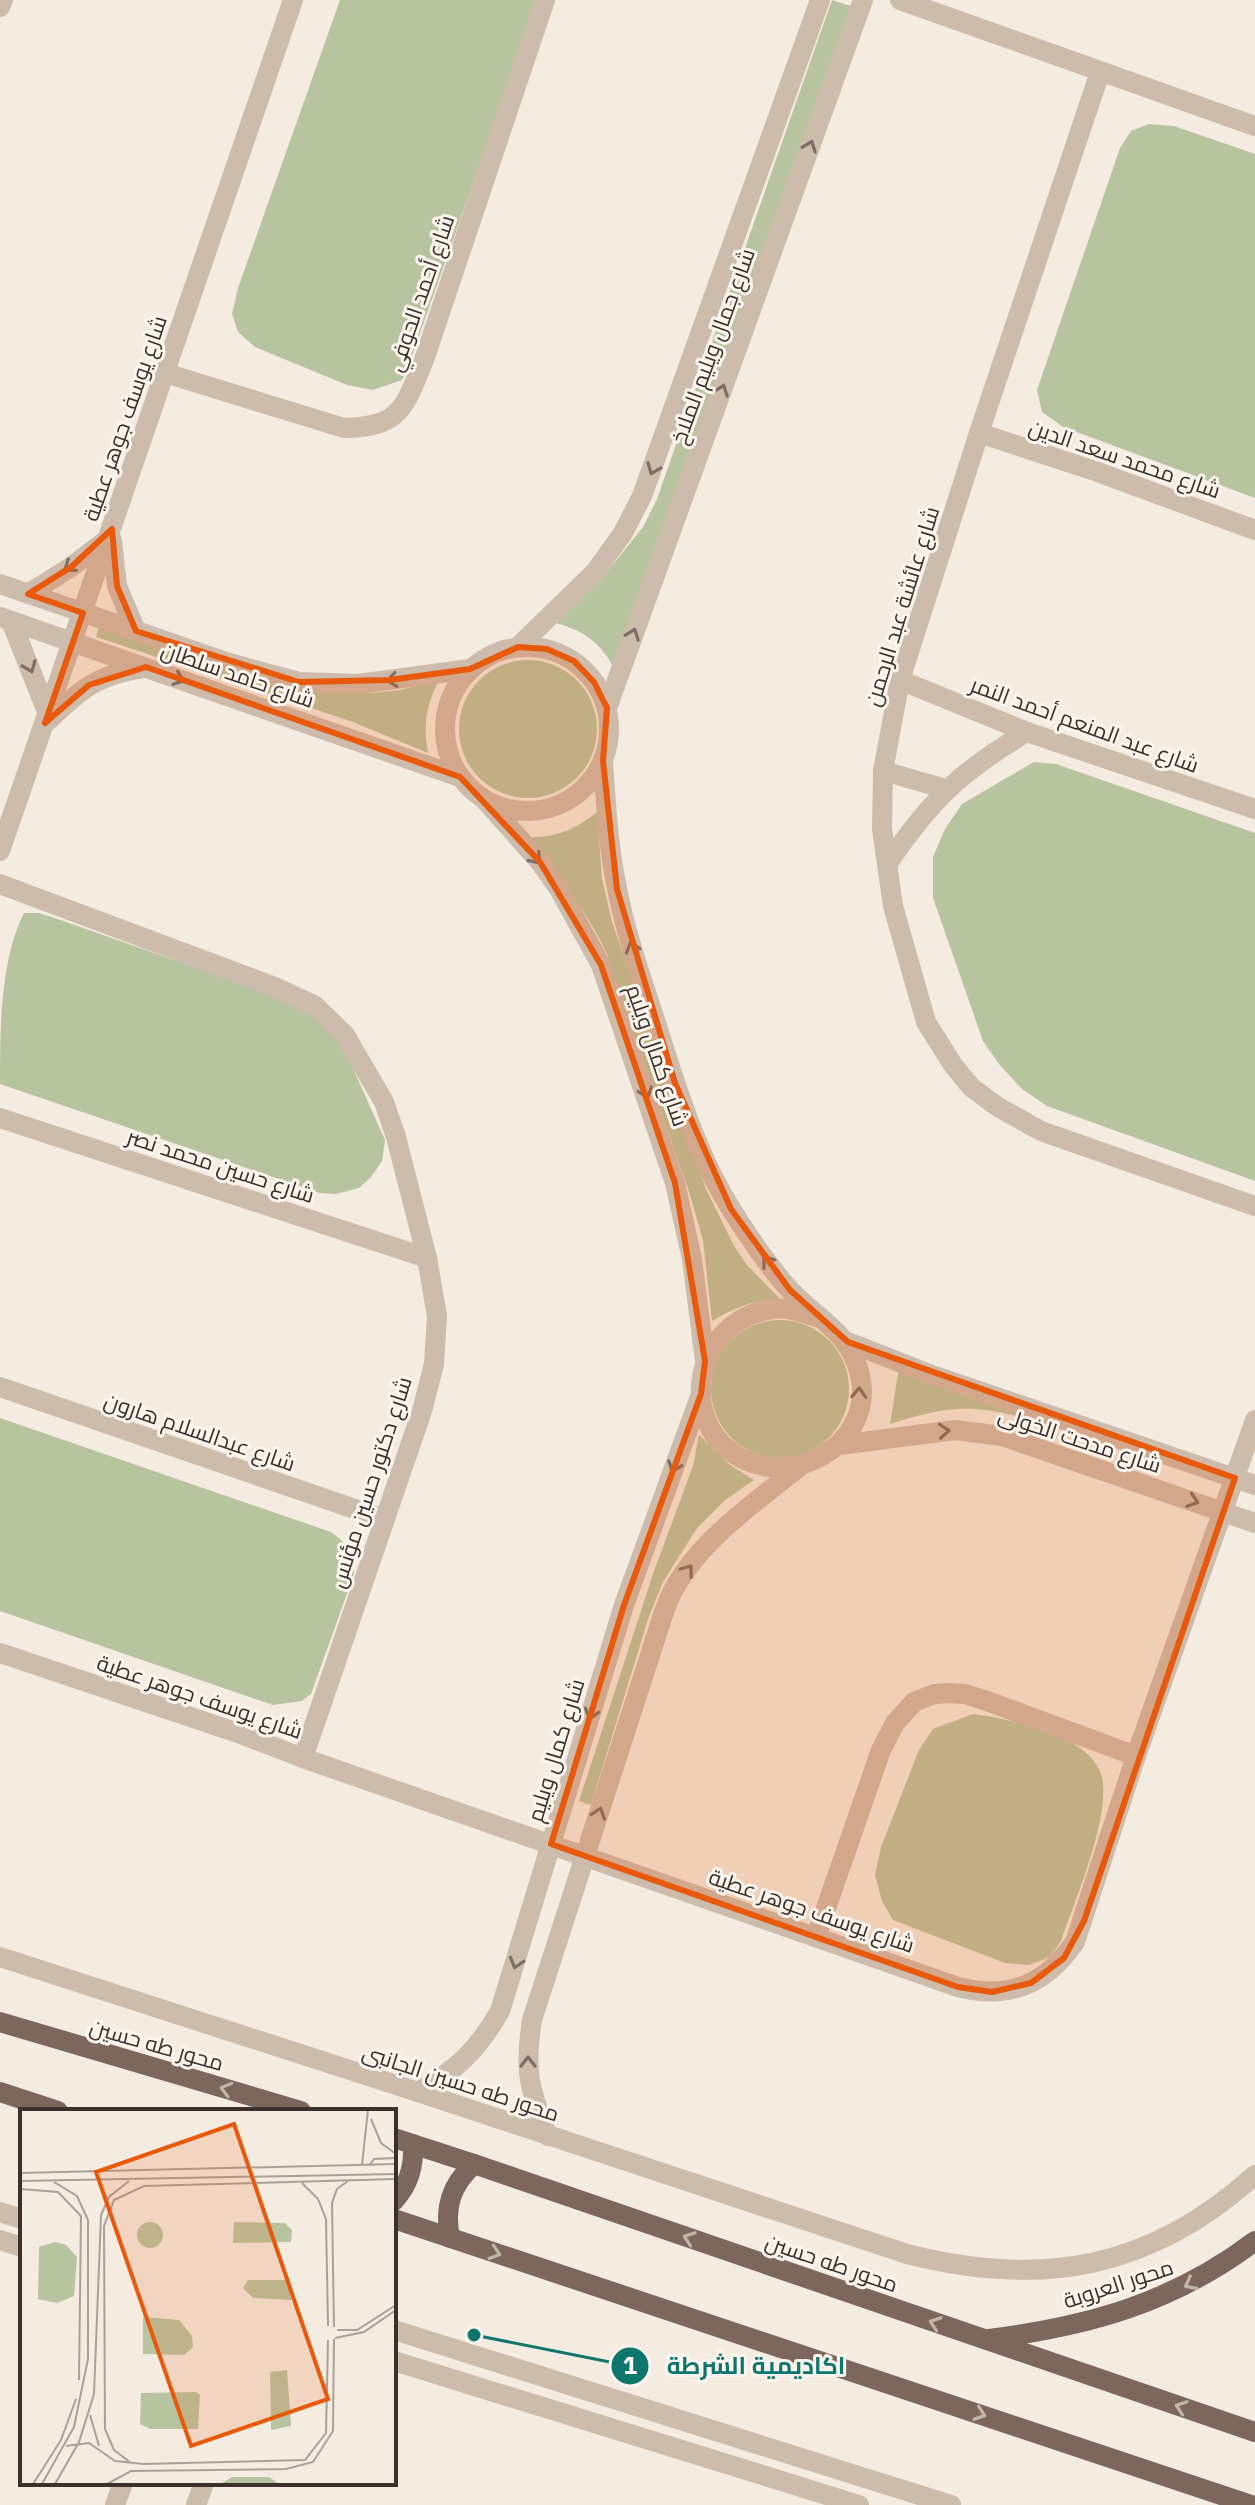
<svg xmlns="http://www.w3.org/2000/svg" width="1255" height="2505" font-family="'IBM Plex Sans',Cairo,sans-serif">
<rect width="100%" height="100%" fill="#f4ebe1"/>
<g fill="#b8c4a0">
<polygon points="340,0 538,0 408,367 402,380 373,390 347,385 255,347 238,332 232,314 238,288"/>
<path d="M 832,0 L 851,6 L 617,673 C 600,641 584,630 549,621 L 599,582 L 643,527 L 657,499 Z"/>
<polygon points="1149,124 1174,126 1255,154 1255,498 1063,427 1042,412 1037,390 1120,148 1131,131"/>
<path d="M 100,623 L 318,691 L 371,693 L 400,690 L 439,680 C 426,705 423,726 428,753 L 353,722 L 96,637 Z"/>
<circle cx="528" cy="729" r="69"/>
<polygon points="1034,762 1056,764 1255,833 1255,1181 1047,1106 1022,1089 999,1064 983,1041 933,898 933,857 945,829 962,804"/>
<path d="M 597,812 L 602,879 L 612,922 L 706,1189 L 734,1246 L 747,1265 L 780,1299 C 754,1300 734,1308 712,1321 L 703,1240 L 690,1195 L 607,954 C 586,909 557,875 525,837 C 553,839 576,830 597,812 Z"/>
<path d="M 24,913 L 38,913 L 52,917 L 291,1001 L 311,1013 L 333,1032 L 347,1055 L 385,1140 L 382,1161 L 371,1177 L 359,1188 L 336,1194 L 320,1193 L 0,1084 C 0,1028 0,961 24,913 Z"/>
<circle cx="780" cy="1389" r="69"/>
<path d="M 900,1362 L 1022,1410 L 1020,1417 C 967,1403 941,1408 890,1424 Z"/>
<path d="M 0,1418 L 331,1532 C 348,1544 354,1554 354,1574 L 311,1694 L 302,1701 L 273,1705 L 0,1611 Z"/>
<polygon points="699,1435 730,1465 754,1480 725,1500 697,1528 663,1582 649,1616 591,1805 579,1801 654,1571 693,1466"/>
<path d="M 973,1714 C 1008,1719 1082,1733 1099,1769 C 1117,1804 1074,1902 1061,1941 L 1050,1957 L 1029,1965 L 1005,1963 L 893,1920 L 882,1901 L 875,1875 L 881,1847 L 919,1750 L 933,1729 Z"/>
</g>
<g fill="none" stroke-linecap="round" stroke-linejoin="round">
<g stroke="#cdbbac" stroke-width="20">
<polyline points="900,0 1255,126"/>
<polyline points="0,7 3,0"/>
<polyline points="1100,72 979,433 900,680 883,771 882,829 893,906 926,1022 953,1065 971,1087 998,1107 1041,1131 1255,1206"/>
<path d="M 165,373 L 344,428 C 401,427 404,408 424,360 L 545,0"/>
<polyline points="979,433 1095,471 1255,530"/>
<polyline points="112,540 117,586 136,631"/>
<polyline points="0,584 229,663 299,682 358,684 470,669"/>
<polyline points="28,594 71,567 109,538"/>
<polyline points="0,617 460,777"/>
<polyline points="11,621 48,714"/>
<polyline points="518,647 595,572 623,533 642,496 820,0"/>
<circle cx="527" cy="729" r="82"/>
<polyline points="900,680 1027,732 1255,809"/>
<polyline points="607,708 863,0"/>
<path d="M 48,721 C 79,690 99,674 143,668"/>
<path d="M 603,761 C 606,804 608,846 617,888 C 627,941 647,993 663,1045 C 681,1101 700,1161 733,1212 C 750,1239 768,1266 790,1290 C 817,1319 847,1330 859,1371 C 878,1437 802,1487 745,1460 C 672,1425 695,1319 773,1309 C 789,1307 804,1313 820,1318"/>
<polyline points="883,771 946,789"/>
<polyline points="485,800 540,862 559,889 601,965 675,1183 692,1259 705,1361"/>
<polyline points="0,851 293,0"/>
<path d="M 888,863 C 931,800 961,771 1027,732"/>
<polyline points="0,884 275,987 314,1005 345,1035 384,1102 396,1137 427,1258 437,1316 434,1364 422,1411 303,1758"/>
<polyline points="0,1118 427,1258"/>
<polyline points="848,1342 932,1375 1255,1485"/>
<polyline points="0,1387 384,1519"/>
<polyline points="839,1445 955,1430 1002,1436 1255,1523"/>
<path d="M 0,1653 L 238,1733 L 303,1758 L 958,1987 C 1009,2000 1045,1985 1075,1942 L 1136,1756 L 1255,1420"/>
<polyline points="816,1937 881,1750 895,1723 914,1702 934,1694 949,1693 965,1694 987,1701 1136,1756"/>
<path d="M 0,1957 L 418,2092 L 907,2254 C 1041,2288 1150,2270 1255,2175"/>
<path d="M 418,2092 C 456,2070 478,2050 500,2011 L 624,1605 L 701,1394"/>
<path d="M 548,2136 C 529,2089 524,2071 532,2020 L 662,1618 C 665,1609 669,1598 674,1589 C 701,1539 756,1502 799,1467"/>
<polyline points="0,2212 22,2219"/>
<polyline points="0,2240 22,2247"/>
<polyline points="394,2330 951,2505"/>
<polyline points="394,2361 859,2505"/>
<polyline points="115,2505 123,2483"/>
<polyline points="196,2505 204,2483"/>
</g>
<g stroke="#7d675c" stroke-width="20">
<polyline points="0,2022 301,2111"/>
<polyline points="0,2092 58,2111"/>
<polyline points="394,2138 474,2164 1255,2432"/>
<path d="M 394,2201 C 409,2184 414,2167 413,2144"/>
<polyline points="394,2219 1251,2505"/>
<path d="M 450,2238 C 444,2207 451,2185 474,2164"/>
<path d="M 989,2339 C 1089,2326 1173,2303 1255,2241"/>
</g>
</g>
<defs><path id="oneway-chevron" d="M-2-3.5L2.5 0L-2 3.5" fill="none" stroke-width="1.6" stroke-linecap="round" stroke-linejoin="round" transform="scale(2)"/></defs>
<g stroke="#7d6f65">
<use href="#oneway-chevron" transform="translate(810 146) rotate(-70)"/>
<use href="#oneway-chevron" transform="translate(722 390) rotate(-70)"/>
<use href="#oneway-chevron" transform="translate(653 469) rotate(112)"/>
<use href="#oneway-chevron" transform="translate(69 567) rotate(145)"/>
<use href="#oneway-chevron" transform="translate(633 634) rotate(-70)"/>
<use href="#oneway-chevron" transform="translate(30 667) rotate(68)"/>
<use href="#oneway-chevron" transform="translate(179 679) rotate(19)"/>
<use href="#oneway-chevron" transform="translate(392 680) rotate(172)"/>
<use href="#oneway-chevron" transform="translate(536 859) rotate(50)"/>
<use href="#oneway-chevron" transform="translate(632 947) rotate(-107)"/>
<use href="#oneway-chevron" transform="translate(646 1093) rotate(71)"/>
<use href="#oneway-chevron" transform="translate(767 1261) rotate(-128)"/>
<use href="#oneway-chevron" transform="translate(859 1393) rotate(-87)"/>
<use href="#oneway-chevron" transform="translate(944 1431) rotate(-4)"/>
<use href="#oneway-chevron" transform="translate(674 1467) rotate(110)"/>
<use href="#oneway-chevron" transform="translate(1193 1501) rotate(19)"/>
<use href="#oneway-chevron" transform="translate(688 1570) rotate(-53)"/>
<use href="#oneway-chevron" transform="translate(591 1714) rotate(107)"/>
<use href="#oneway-chevron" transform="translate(599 1813) rotate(-72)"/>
<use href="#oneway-chevron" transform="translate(516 1963) rotate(107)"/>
<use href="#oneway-chevron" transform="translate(528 2062) rotate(-90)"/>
</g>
<g stroke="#c2b5ac">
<use href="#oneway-chevron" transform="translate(226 2089) rotate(-164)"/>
<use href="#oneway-chevron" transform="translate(689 2238) rotate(-161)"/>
<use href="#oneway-chevron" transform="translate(495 2253) rotate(18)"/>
<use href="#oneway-chevron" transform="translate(1190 2284) rotate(152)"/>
<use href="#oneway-chevron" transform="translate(935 2323) rotate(-161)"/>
<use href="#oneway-chevron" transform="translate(1181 2407) rotate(-161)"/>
<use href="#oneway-chevron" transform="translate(980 2414) rotate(19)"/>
</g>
<path fill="#e8590c" fill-opacity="0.2" stroke="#e8590c" stroke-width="6" stroke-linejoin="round" d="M 112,529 L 117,586 L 136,631 L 299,682 L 389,680 L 470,669 L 518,647 L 547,649 L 574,661 L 594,682 L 607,708 L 603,761 L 617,889 L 675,1083 L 731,1209 L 790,1290 L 848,1342 L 1235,1478 L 1084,1921 L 1064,1958 L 1031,1983 L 992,1992 L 958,1987 L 551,1844 L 624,1605 L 701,1394 L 705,1361 L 675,1183 L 601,965 L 540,862 L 460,777 L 146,667 L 89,685 L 45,723 L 83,613 L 28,594 L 71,567 Z"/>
<g text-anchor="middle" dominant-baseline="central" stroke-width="6" stroke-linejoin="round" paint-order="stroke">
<g font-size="22" fill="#3b302b" stroke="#fbf5ee">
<text transform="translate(420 293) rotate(-71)">شارع أحمد الحوفي</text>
<text transform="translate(712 346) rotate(-70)">شارع جمال ويليم الملاخ</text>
<text transform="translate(124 418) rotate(-71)">شارع يوسف جوهر عطية</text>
<text transform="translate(1125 458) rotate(19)">شارع محمد سعد الدين</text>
<text transform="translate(901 606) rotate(-73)">شارع عائشة عبد الرحمن</text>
<text transform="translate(238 674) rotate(19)">شارع حامد سلطان</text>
<text transform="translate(1085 724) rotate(20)">شارع عبد المنعم أحمد النمر</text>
<text transform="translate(658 1055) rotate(71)">شارع كمال ويليم</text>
<text transform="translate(221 1165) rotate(18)">شارع حسين محمد نصر</text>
<text transform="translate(200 1431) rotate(19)">شارع عبدالسلام هارون</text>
<text transform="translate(1080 1439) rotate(18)">شارع مدحت الخولى</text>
<text transform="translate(370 1482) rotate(-72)">شارع دكتور حسين مؤنس</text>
<text transform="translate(200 1696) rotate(19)">شارع يوسف جوهر عطية</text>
<text transform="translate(555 1750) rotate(-73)">شارع كمال ويليم</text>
<text transform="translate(812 1910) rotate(19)">شارع يوسف جوهر عطية</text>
<text transform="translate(157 2044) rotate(16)">محور طه حسين</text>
<text transform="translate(461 2082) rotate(18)">محور طه حسين الجانبى</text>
<text transform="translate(832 2262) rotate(19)">محور طه حسين</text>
<text transform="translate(1118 2283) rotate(-18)">محور العروبة</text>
</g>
</g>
<g transform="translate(20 2109)">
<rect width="376" height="376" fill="#f4ebe1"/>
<path d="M117 126a13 13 0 1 1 26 0a13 13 0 1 1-26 0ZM 214,113 L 265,114 L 272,121 L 271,133 L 213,134 ZM 35,133 L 46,136 L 57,148 L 54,187 L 37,194 L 18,190 L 19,138 ZM 228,171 L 270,171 L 271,191 L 233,189 L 223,179 ZM 123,208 L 159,211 L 172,227 L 173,238 L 164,246 L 123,245 ZM 267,261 L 271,317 L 251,321 L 250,263 ZM 176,283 L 180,286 L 178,320 L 130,320 L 120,315 L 121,284 ZM 212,368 L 249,368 L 259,375 L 200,375 Z" fill="#b8c4a0"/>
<path fill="none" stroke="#aaa098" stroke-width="2" d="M 351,10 L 361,34 L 376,45M 342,56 L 348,1M 349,57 L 354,50 L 376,49M 0,64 L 376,55M 0,72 L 376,65M 282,74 L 298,90 L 306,110 L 308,217M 0,80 L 38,83 L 61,107 L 59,271M 314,218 L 312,94 L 317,80 L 328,72M 317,221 L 337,221 L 376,196M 315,229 L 344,223 L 376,201M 70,306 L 79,337M 46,337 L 69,334 L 95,352 L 124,355 L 285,351 L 306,324 L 308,231M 111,354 L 94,341 L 85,320 L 84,117 L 94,91 L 124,77 L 376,70M 13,375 L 41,331 L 56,290M 22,375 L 54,318 L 68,250 L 68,111 L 57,87 L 34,73M 35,375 L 59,333 L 74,285 L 81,106 L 89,88 L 109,72M 87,375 L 111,362 L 266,360 L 293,353 L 313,322 L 314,230"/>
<path fill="#e8590c" fill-opacity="0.15" stroke="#e8590c" stroke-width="4" d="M 214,15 L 308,290 L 171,337 L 76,63 Z"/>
<rect width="376" height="376" fill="none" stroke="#3b302b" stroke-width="4"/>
</g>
<path fill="none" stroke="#0f766e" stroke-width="3" d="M474 2335L630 2366"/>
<g fill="#0f766e" stroke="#fbf5ee" stroke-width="3">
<circle cx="474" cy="2335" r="8"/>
<circle cx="630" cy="2366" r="20"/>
</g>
<g font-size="24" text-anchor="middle" font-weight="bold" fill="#fff">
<text x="630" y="2374">1</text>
</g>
<g font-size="24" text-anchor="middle" font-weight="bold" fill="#0f766e" stroke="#fbf5ee" stroke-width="6" stroke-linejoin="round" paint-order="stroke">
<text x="756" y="2374">اكاديمية الشرطة</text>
</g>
</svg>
